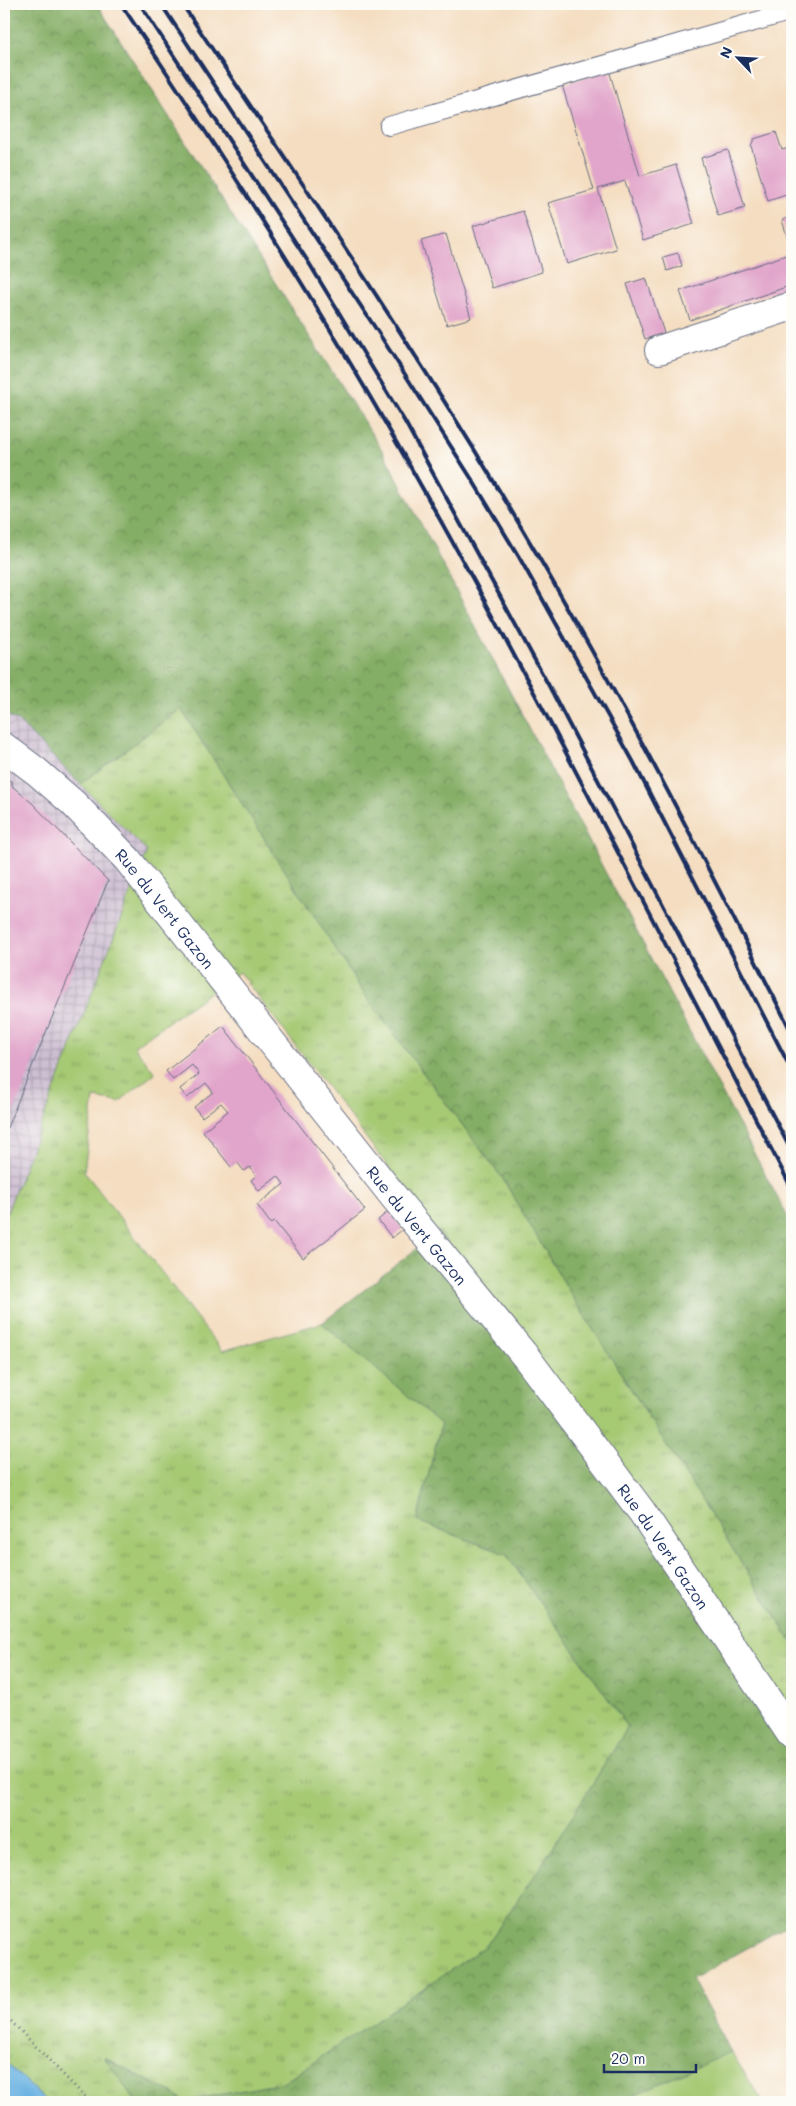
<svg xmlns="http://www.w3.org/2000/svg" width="796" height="2106" font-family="Mali,sans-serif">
<defs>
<pattern id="industrial-grid" width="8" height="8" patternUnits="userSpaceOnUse" patternTransform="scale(1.25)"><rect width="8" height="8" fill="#cdbed2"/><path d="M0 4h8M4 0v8" fill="none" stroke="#a69bae"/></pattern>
<pattern id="grass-tufts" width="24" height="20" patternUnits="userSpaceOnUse" patternTransform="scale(1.25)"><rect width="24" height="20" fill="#a6c973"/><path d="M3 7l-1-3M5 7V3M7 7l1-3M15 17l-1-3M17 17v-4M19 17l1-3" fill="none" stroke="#86a462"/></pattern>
<pattern id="forest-crowns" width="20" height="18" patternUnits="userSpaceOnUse" patternTransform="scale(1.25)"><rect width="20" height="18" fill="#84ad65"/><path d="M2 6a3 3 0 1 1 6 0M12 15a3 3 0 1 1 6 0" fill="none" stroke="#6b8d56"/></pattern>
</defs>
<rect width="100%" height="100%" fill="#fdfcf7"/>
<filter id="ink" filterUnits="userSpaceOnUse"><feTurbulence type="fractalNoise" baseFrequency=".02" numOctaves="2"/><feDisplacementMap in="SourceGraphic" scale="10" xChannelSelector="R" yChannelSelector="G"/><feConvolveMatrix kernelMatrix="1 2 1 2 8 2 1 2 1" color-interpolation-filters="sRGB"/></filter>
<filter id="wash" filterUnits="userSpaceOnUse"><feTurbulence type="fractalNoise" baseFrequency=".0096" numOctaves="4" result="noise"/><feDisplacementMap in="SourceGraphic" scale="20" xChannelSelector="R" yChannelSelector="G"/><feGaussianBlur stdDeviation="1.12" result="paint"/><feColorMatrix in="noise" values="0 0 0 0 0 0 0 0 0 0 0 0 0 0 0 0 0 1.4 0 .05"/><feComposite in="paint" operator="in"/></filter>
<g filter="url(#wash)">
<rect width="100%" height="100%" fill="#f4ddc0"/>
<polygon fill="url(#industrial-grid)" points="4,713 19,722 147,851 4,1220"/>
<polygon fill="url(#grass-tufts)" stroke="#607c68" points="181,709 367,998 503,1179 575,1301 792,1642 792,1721 422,1211 239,972 134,1046 155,1073 119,1102 94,1098 84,1171 222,1351 322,1323 441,1424 417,1521 506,1554 628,1727 541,1866 486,1946 283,2083 186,2101 106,2058 136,2102 47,2102 4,2061 4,1220 147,851 80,784"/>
<g fill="url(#forest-crowns)" stroke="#506e62">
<polygon points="4,4 97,4 382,450 792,1225 792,1642 575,1301 503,1179 367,998 181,709 80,784 19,722 4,713"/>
<polygon points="439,1231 792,1721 792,1923 692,1979 731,2052 618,2102 136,2102 104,2057 186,2101 283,2083 486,1946 541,1866 628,1727 506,1554 417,1521 441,1424 322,1323"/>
</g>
<polygon fill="#a6c973" stroke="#607c68" points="731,2052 763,2102 618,2102"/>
<polygon fill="#6cb3e3" stroke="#4471a0" points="4,2061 47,2102 4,2102"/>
<g id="blocks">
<g fill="#e1a4ca">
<polygon points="609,70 640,176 676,165 694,224 643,240 625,181 598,189 616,249 567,264 548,203 594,190 562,85"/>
<polygon points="776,132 782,150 792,147 792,193 768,201 751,146 754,139"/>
<polygon points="728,150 745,208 718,216 701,158"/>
<polygon points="523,211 542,272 492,288 473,226"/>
<polygon points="792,216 792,252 782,220"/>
<polygon points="446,234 471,318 447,325 421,241"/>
<polygon points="678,253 682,266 667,271 663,257"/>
<polygon points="792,253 792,285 690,320 680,291"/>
<polygon points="646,278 664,333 645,339 627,284"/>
<polygon points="4,777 12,782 12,786 32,803 108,881 4,1135"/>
<polygon points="223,1026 365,1210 303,1258 274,1221 271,1224 257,1205 284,1184 278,1176 259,1191 251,1180 256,1176 250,1167 244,1171 237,1162 231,1167 203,1131 228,1111 221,1103 202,1117 194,1107 213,1092 206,1083 187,1098 180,1089 199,1074 192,1065 173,1080 166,1071"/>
<polygon points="389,1211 403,1229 392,1238 378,1220"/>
</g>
</g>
</g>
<g filter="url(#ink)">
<use href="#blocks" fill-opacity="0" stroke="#676c80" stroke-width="1"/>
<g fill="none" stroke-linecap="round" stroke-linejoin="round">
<g stroke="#676c80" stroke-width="20">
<polyline id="lane" points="389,126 792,11"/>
</g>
<g stroke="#676c80" stroke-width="30">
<g id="street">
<polyline points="659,350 792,306"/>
<path id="s1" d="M 4,747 L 36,771 L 73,803 L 127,859 L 394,1197 L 526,1357 L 642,1512 L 792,1736"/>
</g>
</g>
<polyline stroke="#676c80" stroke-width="3" stroke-dasharray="1 4" stroke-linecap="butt" points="4,2014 90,2102"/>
<use href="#lane" stroke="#fff" stroke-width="18"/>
<use href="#street" stroke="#fff" stroke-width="28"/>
<g stroke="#1b2f5e" stroke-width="4">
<path d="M 121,4 C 215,144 307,286 391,433 C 533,680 660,936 792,1189"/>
<polyline points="140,4 309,263 405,422 549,686 792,1152"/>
<polyline points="161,4 378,332 473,481 519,557 633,761 792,1071"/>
<path d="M 182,4 C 286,159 391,313 488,472 C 599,654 696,843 792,1033"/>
</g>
</g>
</g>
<g text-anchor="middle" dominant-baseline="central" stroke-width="4" stroke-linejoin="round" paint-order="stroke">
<g font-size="16" fill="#1b2f5e" stroke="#fdfcf7">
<text stroke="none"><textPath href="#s1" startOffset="229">Rue du Vert Gazon</textPath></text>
<text stroke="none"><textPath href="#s1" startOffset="634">Rue du Vert Gazon</textPath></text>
<text stroke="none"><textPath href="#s1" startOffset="1039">Rue du Vert Gazon</textPath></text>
</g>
</g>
<rect width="796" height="2106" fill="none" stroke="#fdfcf7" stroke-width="20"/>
<g transform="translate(738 58) rotate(295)" stroke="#fdfcf7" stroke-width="4" paint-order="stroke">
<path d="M0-4L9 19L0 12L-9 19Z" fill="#1b2f5e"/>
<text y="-8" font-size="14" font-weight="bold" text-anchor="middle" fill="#1b2f5e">N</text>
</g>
<path d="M604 2064v8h92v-8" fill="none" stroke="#1b2f5e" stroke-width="2.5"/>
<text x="611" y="2064" font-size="15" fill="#1b2f5e" stroke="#fdfcf7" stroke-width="4" paint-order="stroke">20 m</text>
</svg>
